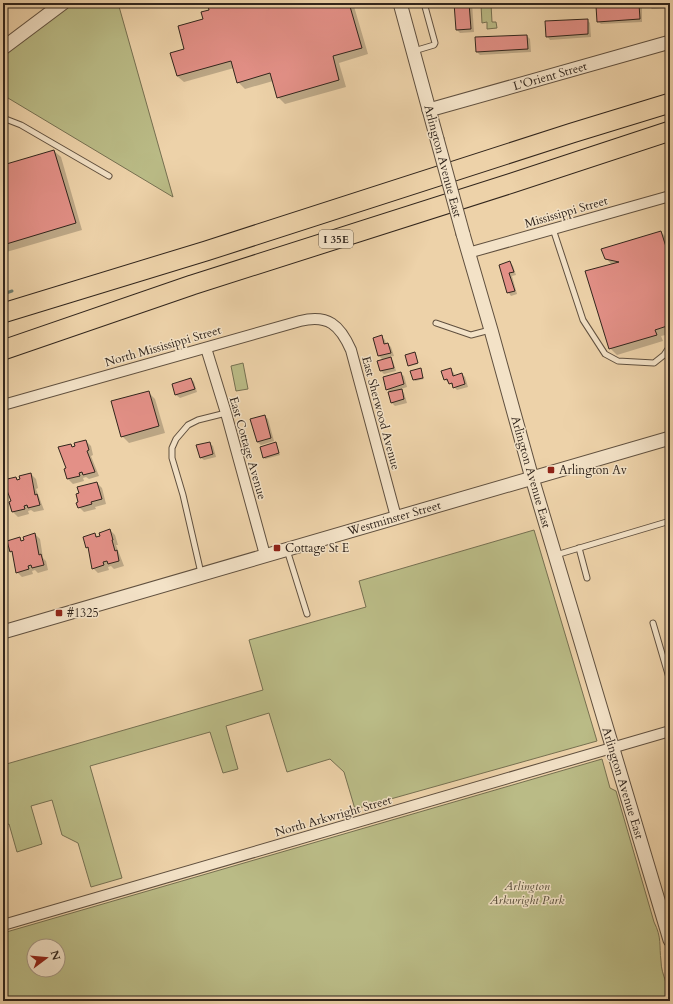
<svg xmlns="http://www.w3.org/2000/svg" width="673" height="1004" font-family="Cardo,serif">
<rect width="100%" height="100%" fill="#edd2a9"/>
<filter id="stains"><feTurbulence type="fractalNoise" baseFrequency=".005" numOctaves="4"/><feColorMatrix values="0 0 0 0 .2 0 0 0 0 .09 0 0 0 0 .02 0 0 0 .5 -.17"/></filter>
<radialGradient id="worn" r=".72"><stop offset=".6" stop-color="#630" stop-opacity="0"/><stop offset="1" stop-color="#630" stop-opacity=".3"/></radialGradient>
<g fill="#babb86" stroke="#767051" fill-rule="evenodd">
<polygon points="63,3 118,3 173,197 3,95 3,48"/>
<polygon points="491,4 492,22 496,22 497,28 487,29 487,22 482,23 481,5"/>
<polygon points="243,363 248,389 236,391 231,366"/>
<polygon points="534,530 597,741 355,809 344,772 330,759 287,772 269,713 226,726 238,769 223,773 210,732 90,766 122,878 91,887 78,843 62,835 52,800 31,806 42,844 17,852 9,824 3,826 3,765 263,690 249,640 366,607 359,581"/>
<path d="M 602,759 L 610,788 L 616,791 L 654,922 C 662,938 659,945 661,961 C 661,975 670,987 670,1001 L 3,1001 L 3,933 ZM 34,946 L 58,946 L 58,970 L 34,970 Z"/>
</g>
<g fill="#0003">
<polygon points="221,3 224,3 227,6 238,3 353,3 368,54 339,63 346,87 285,104 278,97 273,81 245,89 238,82 234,68 184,82 177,76 185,49 210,11"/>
<polygon points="455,3 472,3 474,32 460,33 457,30"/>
<polygon points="649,3 670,3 670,8 652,9 649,6"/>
<polygon points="638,5 642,8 642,22 601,24 598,21"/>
<polygon points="587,20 590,23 591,37 550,40 547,36"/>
<polygon points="527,36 530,39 531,52 480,55 477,52"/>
<polygon points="54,151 61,157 82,230 3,253 3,166"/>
<polygon points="661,232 668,239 670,246 670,334 661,336 663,341 617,355 610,348 612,265 606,258"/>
<polygon points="510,262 513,266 516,275 512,276 517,294 511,296 508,292 500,265"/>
<polygon points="382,337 385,340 386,344 388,344 391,347 394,356 389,357 393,361 396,371 384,374 381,371 378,362 383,360 379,356 374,339"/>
<polygon points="416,354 418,364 410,366 409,365"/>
<polygon points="420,369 424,379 415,381 412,371"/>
<polygon points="450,370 454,373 455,376 462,374 465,377 468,387 457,390 449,382 448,382 444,379"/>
<polygon points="400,373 404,376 407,387 401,389 404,393 407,403 395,406 392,403 391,392 387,389"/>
<polygon points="191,379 194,382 197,392 180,398 176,395 173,384"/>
<polygon points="148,392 155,399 165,433 129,443 122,436"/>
<polygon points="264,416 268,419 274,441 261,445 257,442"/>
<polygon points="86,441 91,446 93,455 91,456 99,476 89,479 86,477 83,478 84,481 73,484 68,479 67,469 71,445 73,448"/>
<polygon points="209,443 213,446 216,457 204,460 200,457"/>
<polygon points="276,443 280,455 265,459 261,447"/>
<polygon points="31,474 36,479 38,488 36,489 44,510 34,512 31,510 28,511 29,514 18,517 13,512 12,502 15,478 18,481"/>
<polygon points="97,483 102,488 106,504 95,507 96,509 84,512 79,507"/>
<polygon points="110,530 115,535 118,545 116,545 124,566 114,569 111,566 108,567 109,570 98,573 93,568 89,550 87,547 95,535 98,537"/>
<polygon points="35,534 40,539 43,558 46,561 48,570 38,573 35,570 32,571 33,574 22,577 17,572 14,554 11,551 8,542 19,539 22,541"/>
</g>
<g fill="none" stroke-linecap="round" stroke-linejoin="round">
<polyline stroke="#6f7d6f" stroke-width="3" points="3,294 12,291"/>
</g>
<g fill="#e39087" stroke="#31251c">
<polygon points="218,3 224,3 225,6 234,3 349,3 362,48 333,56 339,80 277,98 270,73 237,83 231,61 177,76 170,53 184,49 178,26 203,19 201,12 209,10 208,6"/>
<polygon points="454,3 469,3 471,29 456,30"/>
<polygon points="648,3 670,3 670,5 648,6"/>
<polygon points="639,4 640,19 597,22 596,6"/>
<polygon points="588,19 588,34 546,37 545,21"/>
<polygon points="527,35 528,49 476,52 475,37"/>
<polygon points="54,150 76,223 3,245 3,165"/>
<polygon points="661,231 667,250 670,249 670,325 655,330 657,335 609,349 585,271 619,262 605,259 601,249"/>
<polygon points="510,261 514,272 509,273 515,291 507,293 499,265"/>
<polygon points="382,335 384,344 388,343 391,353 378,356 373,338"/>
<polygon points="415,352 418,363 408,366 405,355"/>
<polygon points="391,357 394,368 380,371 377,361"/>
<polygon points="421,368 423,378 413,380 410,371"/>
<polygon points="451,368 453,376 462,373 465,384 453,388 452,383 449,384 447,379 444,380 441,371"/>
<polygon points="401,372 404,384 386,390 383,377"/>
<polygon points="191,378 195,389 175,395 172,384"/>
<polygon points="402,389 404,399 391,403 388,392"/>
<polygon points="149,391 159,426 121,437 111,401"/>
<polygon points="265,415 271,438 257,442 250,419"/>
<polygon points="86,440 89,450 87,451 95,472 83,475 82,472 79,473 80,476 67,479 64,469 66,468 58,447 71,444 72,447 75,446 74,443"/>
<polygon points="210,442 213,454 200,458 196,445"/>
<polygon points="276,442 279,453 263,458 260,447"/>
<polygon points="31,473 35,495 37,494 40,505 28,508 27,505 24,506 25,509 12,512 9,502 11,501 3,480 16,477 17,480 20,479 19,476"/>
<polygon points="97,482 102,499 91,502 92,504 78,508 76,503 78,502 76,494 79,493 77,487"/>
<polygon points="110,529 113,540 112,540 115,551 117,550 119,561 108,564 107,561 103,562 104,565 92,569 88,547 86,548 83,537 95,533 96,537 100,536 99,533"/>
<polygon points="35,533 39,555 41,554 44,565 32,568 31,565 28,566 29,569 16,573 12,551 10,552 7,541 20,537 21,541 24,540 23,537"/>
</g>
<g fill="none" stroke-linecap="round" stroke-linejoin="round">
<g stroke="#60503f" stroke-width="7">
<g id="service">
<polyline points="414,51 434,45 435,43 424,3"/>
<polyline points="3,118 21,125 109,176"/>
<polyline points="553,229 583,320 605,354 618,361 654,363 664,355 670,346"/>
<polyline points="436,323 471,335 490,330"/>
<polyline points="579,548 587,578"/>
<polyline points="287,550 307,614"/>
<polyline points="556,555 670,521"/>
<polyline points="201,573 183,495 172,458 172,448 176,439 188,425 198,420 226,413"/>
<polyline points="653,623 670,681"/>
</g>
</g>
<g stroke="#60503f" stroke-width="12">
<g id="minor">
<polyline points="468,253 670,196"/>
<polyline points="206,348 226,413 265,555"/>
<path d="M 3,405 L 300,321 C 328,314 340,325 351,350 L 396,517"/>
<polyline points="3,925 670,731"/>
</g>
</g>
<g stroke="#60503f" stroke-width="15">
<g id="tertiary">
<polyline points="400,3 437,139"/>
<polyline points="3,48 63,3"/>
<polyline points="429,110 670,42"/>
<polyline points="463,234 491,330 532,478 670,940"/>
<polyline points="3,632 670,438"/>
</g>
</g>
<g stroke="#31251c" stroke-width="21">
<g id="motorway">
<polyline points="3,313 206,251 572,133 670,103"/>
<polyline points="3,350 192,285 512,183 670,131"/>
</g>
</g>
<use href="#service" stroke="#f3e2c7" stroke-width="5"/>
<use href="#minor" stroke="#f3e2c7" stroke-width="10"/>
<use href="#tertiary" stroke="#f3e2c7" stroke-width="13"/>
<use href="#motorway" stroke="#edd2a9" stroke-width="19"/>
<g stroke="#60503f" stroke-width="15" stroke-linecap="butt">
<polyline id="tertiary-bridge" points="437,139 463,234"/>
</g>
<use href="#tertiary-bridge" stroke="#f3e2c7" stroke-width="13"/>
</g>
<g fill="#8f2418" stroke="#f3e2c7" stroke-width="1.5">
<rect x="547" y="466" width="8" height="8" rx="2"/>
<rect x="273" y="544" width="8" height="8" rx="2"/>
<rect x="55" y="609" width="8" height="8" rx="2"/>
</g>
<g text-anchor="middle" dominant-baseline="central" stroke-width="3" stroke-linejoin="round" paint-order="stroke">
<rect fill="#f3e2c7" stroke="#6b5e4f" stroke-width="1" x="319" y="230" width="34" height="18" rx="3"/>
<g font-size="11" font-weight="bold" fill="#31251c">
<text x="336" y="239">I 35E</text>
</g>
<g font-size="12" fill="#31251c" stroke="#f3e2c7">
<text transform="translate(550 76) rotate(-16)">L'Orient Street</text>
<text transform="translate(443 161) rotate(75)">Arlington Avenue East</text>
<text transform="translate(566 212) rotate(-16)">Mississippi Street</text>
<text transform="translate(163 346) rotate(-16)">North Mississippi Street</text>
<text transform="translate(381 413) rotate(75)">East Sherwood Avenue</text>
<text transform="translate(248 448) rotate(74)">East Cottage Avenue</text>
<text transform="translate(531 472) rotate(74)">Arlington Avenue East</text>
<text transform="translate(394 518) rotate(-16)">Westminster Street</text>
<text transform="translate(623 783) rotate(73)">Arlington Avenue East</text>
<text transform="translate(333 816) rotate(-16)">North Arkwright Street</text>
</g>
<g font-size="12" fill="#31251c" stroke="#f3e2c7" text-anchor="start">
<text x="559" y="470">Arlington Av</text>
<text x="285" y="548">Cottage St E</text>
<text x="67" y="613">#1325</text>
</g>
<g font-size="12" font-style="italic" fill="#534a36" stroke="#f3e2c7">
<text x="527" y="886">Arlington<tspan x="527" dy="14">Arkwright Park</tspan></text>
</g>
</g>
<rect width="673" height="1004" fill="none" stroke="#edd2a9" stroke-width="16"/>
<rect x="4" y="4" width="665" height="996" fill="none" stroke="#31251c" stroke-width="2"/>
<rect x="8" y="8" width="657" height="988" fill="none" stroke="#31251c"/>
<g transform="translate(46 958) rotate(74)"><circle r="19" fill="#f3e2c7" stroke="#a59683"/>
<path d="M0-3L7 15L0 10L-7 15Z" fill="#8f2418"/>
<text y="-6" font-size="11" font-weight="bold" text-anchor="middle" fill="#31251c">N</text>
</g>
<rect width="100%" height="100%" filter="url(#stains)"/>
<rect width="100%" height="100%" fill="url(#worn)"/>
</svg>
